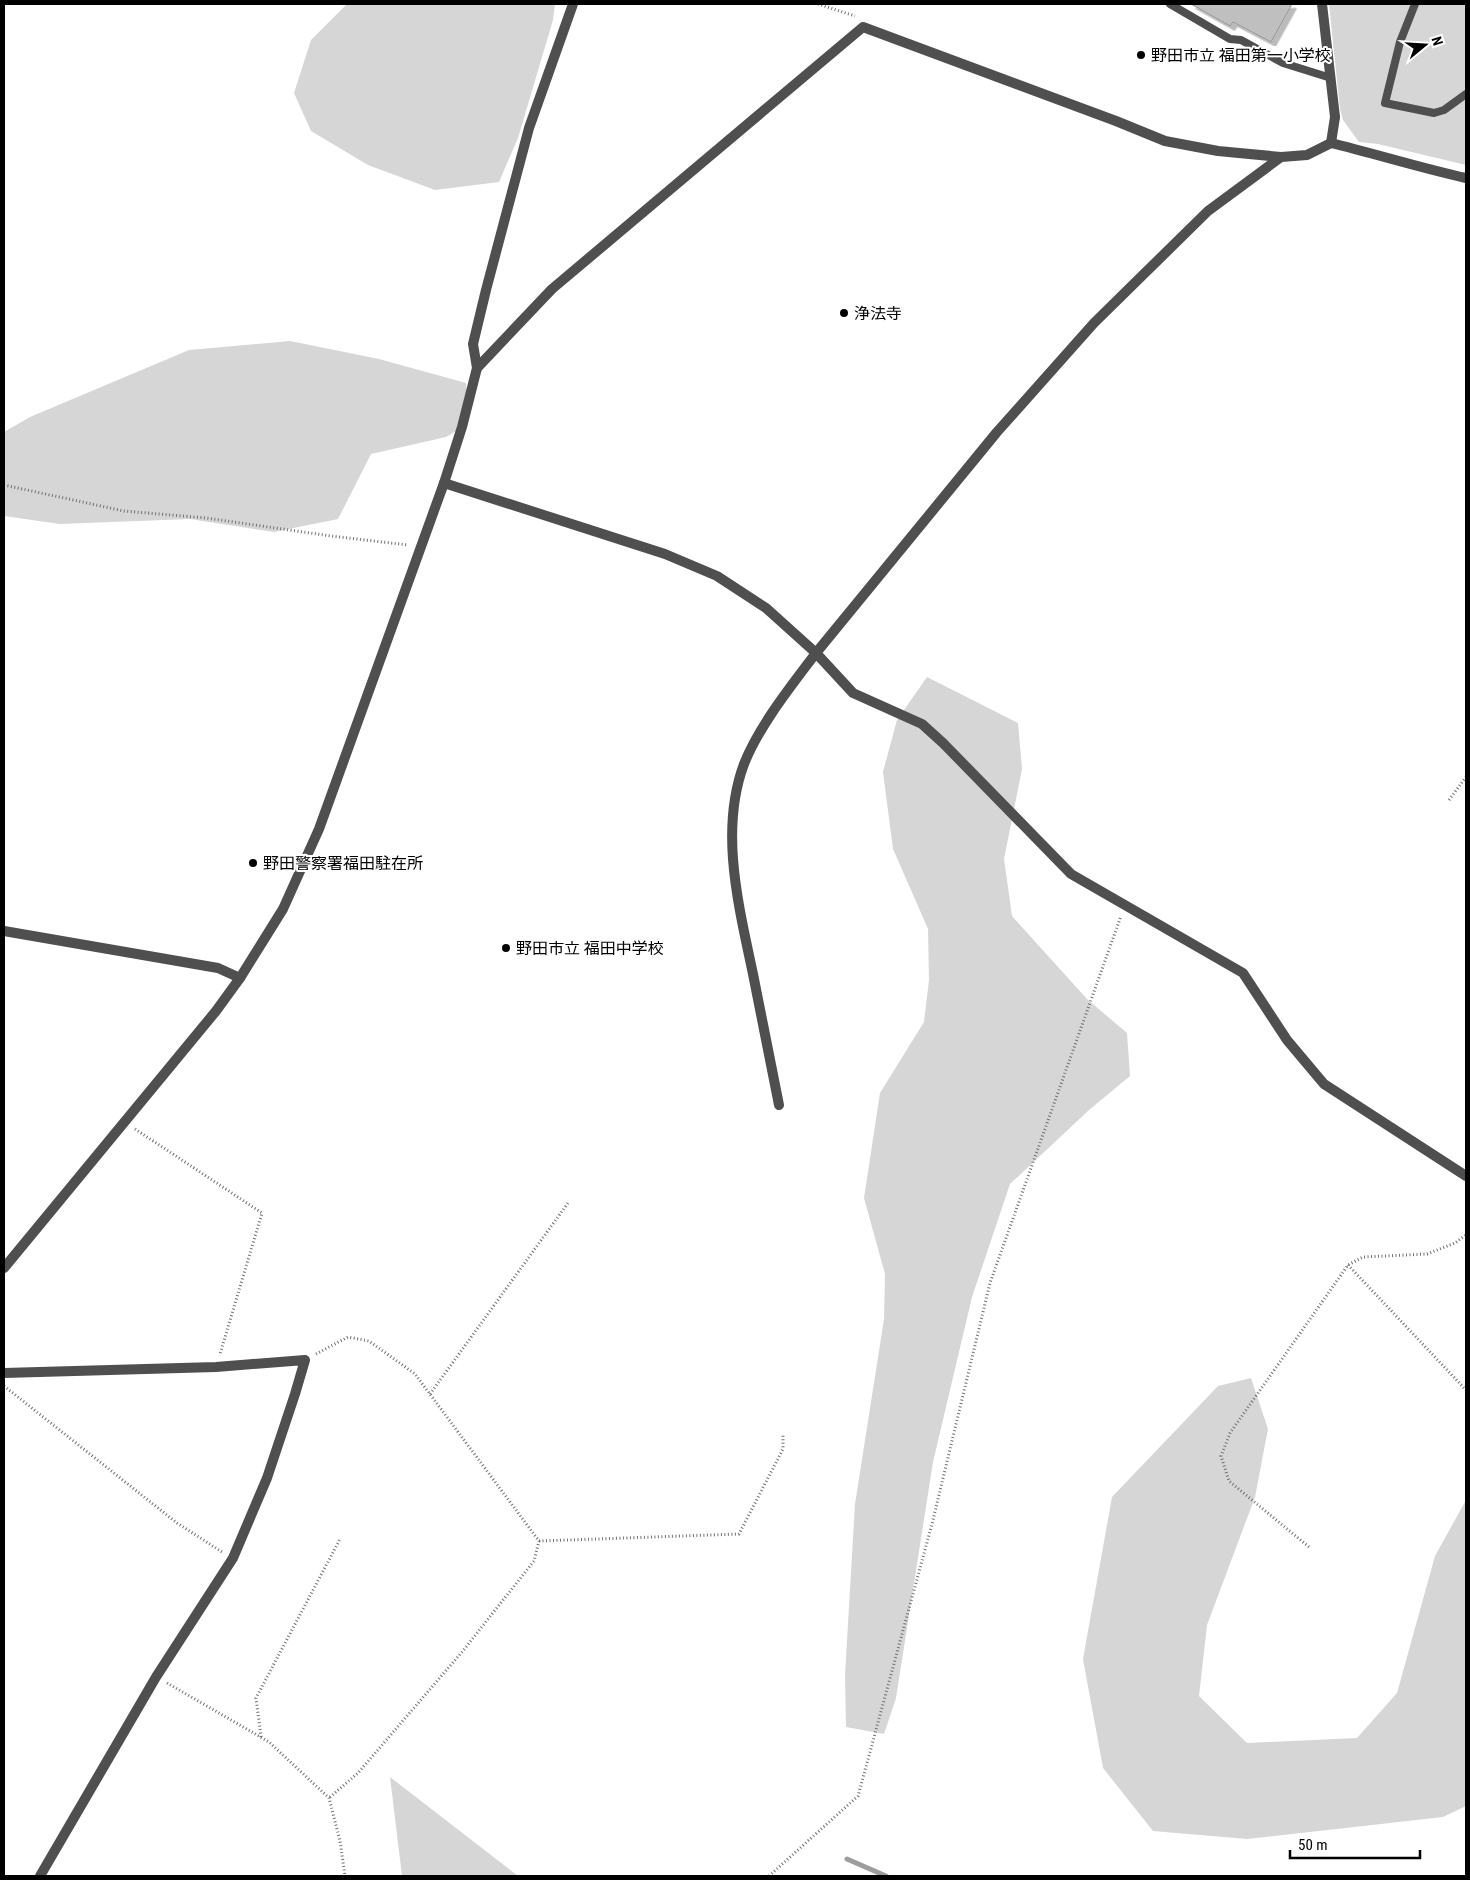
<svg xmlns="http://www.w3.org/2000/svg" width="1470" height="1880" font-family="'Roboto Condensed','Noto Sans JP',sans-serif">
<defs>
<filter id="shadow"><feDropShadow dx="4.5" dy="4.5" stdDeviation="0" flood-color="#0004"/></filter>
</defs>
<rect width="100%" height="100%" fill="#fff"/>
<g fill="#d6d6d6">
<polygon points="347,4 555,4 553,20 518,138 499,182 435,190 368,165 311,131 294,93 311,40"/>
<polygon points="1329,4 1466,4 1466,165 1378,144 1359,142 1343,120 1340,109"/>
<polygon points="290,341 379,359 466,383 468,424 446,437 371,454 338,519 274,532 190,519 60,524 4,516 4,432 30,417 189,350"/>
<polygon points="927,677 1018,723 1022,769 1004,859 1012,916 1087,999 1127,1033 1130,1076 1089,1110 1010,1184 972,1297 933,1462 896,1698 884,1734 846,1727 845,1675 855,1504 884,1319 885,1274 864,1198 880,1093 924,1022 929,980 928,929 893,849 883,772 897,720"/>
<polygon points="1251,1378 1268,1429 1255,1497 1207,1625 1199,1696 1247,1743 1357,1738 1397,1693 1435,1556 1466,1500 1466,1806 1443,1817 1247,1839 1153,1831 1103,1768 1083,1659 1112,1497 1218,1386"/>
<polygon points="390,1777 518,1876 402,1876"/>
</g>
<g fill="none" stroke-linecap="round" stroke-linejoin="round">
<polyline stroke="#9d9d9d" stroke-width="5" points="847,1859 886,1876"/>
</g>
<polygon fill="#bfbfbf" stroke="#939393" filter="url(#shadow)" points="1191,4 1292,4 1271,42 1233,22 1230,26"/>
<g fill="none" stroke-linecap="round" stroke-linejoin="round">
<g stroke="#717171" stroke-width="3" stroke-dasharray="1 2.5" stroke-linecap="butt">
<polyline points="818,4 855,16"/>
<polyline points="4,485 124,511 206,518 331,536 408,545"/>
<polyline points="1449,800 1466,777"/>
<polyline points="135,1129 262,1213 220,1354"/>
<polyline points="1348,1265 1466,1390"/>
<polyline points="316,1354 348,1337 369,1341 415,1374 539,1541 534,1561 462,1652 358,1773 329,1798"/>
<polyline points="4,1386 177,1523 222,1552"/>
<polyline points="430,1394 568,1203"/>
<polyline points="539,1541 739,1534 783,1449 783,1434"/>
<polyline points="1309,1547 1229,1481 1221,1456 1230,1433 1348,1265 1363,1257 1427,1254 1455,1243 1466,1235"/>
<polyline points="167,1683 269,1742 329,1798 340,1841 345,1876"/>
<polyline points="261,1737 256,1698 340,1539"/>
<polyline points="769,1876 858,1796 932,1524 990,1283 1121,916"/>
</g>
<g stroke="#4f4f4f" stroke-width="8">
<polyline points="1170,4 1230,39 1241,40 1283,63 1331,78"/>
<polyline points="1415,4 1400,42 1385,103 1434,113 1444,110 1466,94"/>
</g>
<g stroke="#4f4f4f" stroke-width="10">
<polyline points="1322,4 1335,117"/>
<path d="M 1331,143 C 1376,154 1421,168 1466,178"/>
<polyline points="477,368 473,344 486,290 529,128 573,4"/>
<polyline points="444,483 665,554 717,576 766,608 816,653 853,693 922,724 943,743 1071,874 1243,973 1287,1040 1324,1084 1466,1176"/>
<polyline points="4,931 218,968 240,978"/>
<path d="M 779,1105 C 770,1061 762,1018 753,974 C 739,907 719,831 744,764 C 759,726 791,686 816,653 L 997,432 L 1094,323 L 1208,211 L 1281,157"/>
<polyline points="4,1373 216,1367 305,1360 295,1394 267,1478 233,1558 156,1677 40,1876"/>
</g>
<polyline stroke="#4f4f4f" stroke-width="10" points="4,1268 216,1011 240,978 283,909 319,829 444,483 462,427 477,368 552,289 863,27 1116,121 1165,141 1218,151 1281,157 1307,155 1331,143 1335,117"/>
</g>
<g fill="#000" stroke="#fff" stroke-width="2">
<circle cx="1141" cy="55" r="5"/>
<circle cx="844" cy="313" r="5"/>
<circle cx="253" cy="863" r="5"/>
<circle cx="506" cy="948" r="5"/>
</g>
<g text-anchor="middle" dominant-baseline="central" stroke-width="4" stroke-linejoin="round" paint-order="stroke">
<g font-size="16" fill="#000" stroke="#fff" text-anchor="start">
<text x="1151" y="55">野田市立 福田第一小学校</text>
<text x="854" y="313">浄法寺</text>
<text x="263" y="863">野田警察署福田駐在所</text>
<text x="516" y="948">野田市立 福田中学校</text>
</g>
</g>
<rect width="1470" height="1880" fill="none" stroke="#000000" stroke-width="10"/>
<g transform="translate(1425 45) rotate(72)" stroke="#ffffff" stroke-width="4" paint-order="stroke">
<path d="M0-4L9 19L0 12L-9 19Z" fill="#000000"/>
<text y="-8" font-size="14" font-weight="bold" text-anchor="middle" fill="#000000">N</text>
</g>
<path d="M1290 1850v8h130v-8" fill="none" stroke="#000000" stroke-width="2.5"/>
<text x="1298" y="1850" font-size="15" fill="#000000" stroke="#ffffff" stroke-width="4" paint-order="stroke">50 m</text>
</svg>
